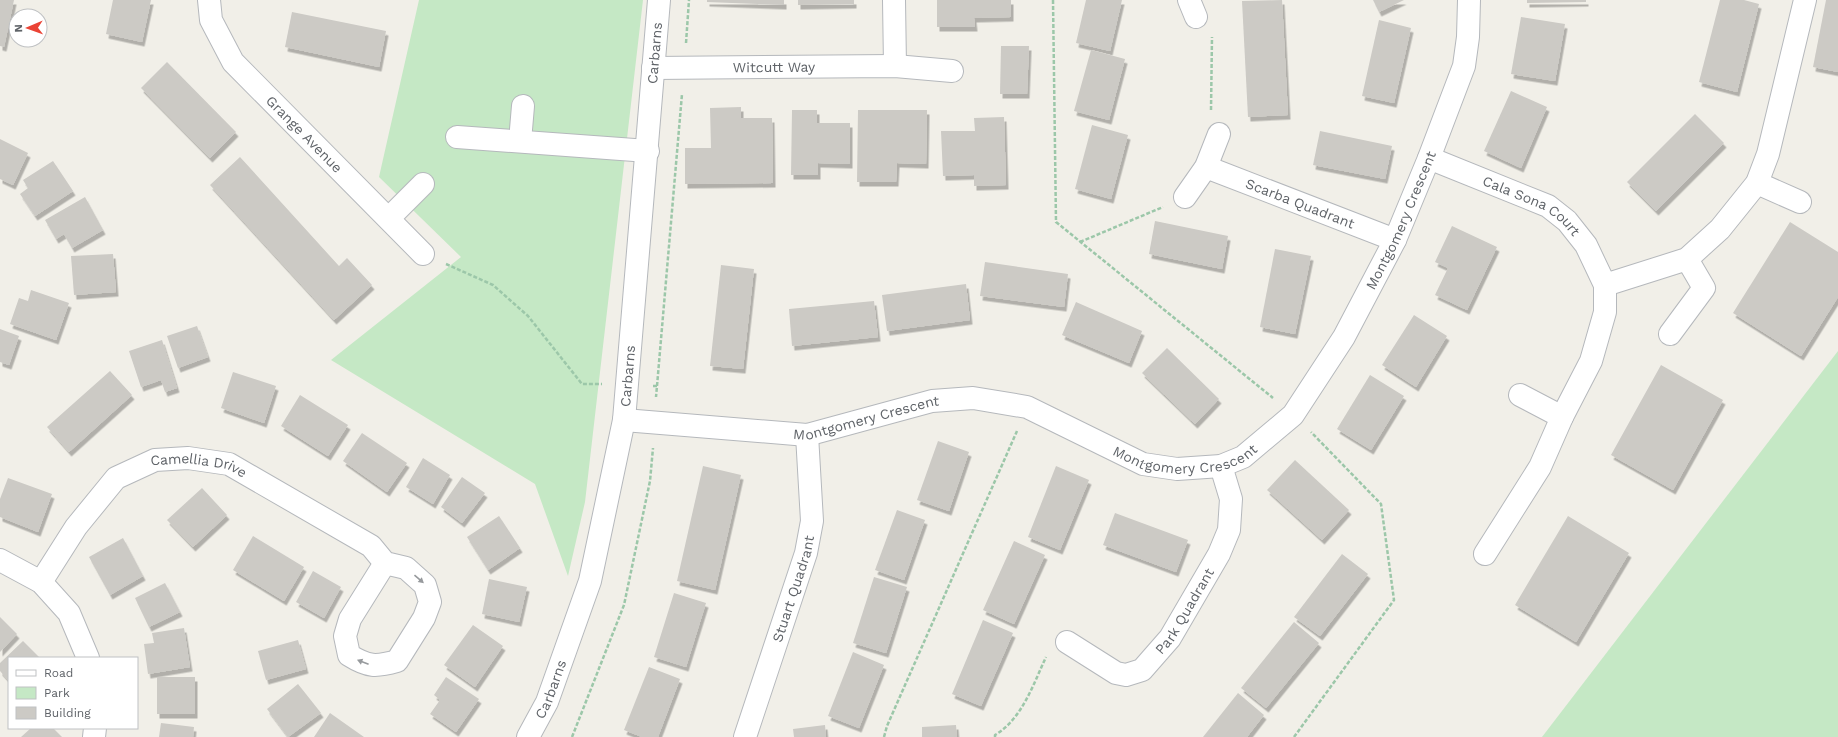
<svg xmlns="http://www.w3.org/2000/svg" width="1838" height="737" font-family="'Work Sans',sans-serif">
<defs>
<filter id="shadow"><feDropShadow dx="2.5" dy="4.5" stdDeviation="0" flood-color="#0004"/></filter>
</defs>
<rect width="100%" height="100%" fill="#f1efe8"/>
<g fill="#c5e8c5">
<polygon points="419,0 643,0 585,502 568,576 535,484 331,360 461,257 379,177"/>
<polygon points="1838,351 1838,737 1542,737"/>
</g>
<g fill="#cccac5" filter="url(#shadow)">
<polygon points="0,0 14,0 4,47 0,46"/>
<polygon points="113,0 151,0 142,42 106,34"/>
<polygon points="707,0 784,0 784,5 707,2"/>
<polygon points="798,0 854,0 854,4 798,5"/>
<polygon points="937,0 1011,0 1011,17 974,18 975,27 937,27"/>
<polygon points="1086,0 1122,0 1110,51 1076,43"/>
<polygon points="1282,0 1288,115 1248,117 1242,1"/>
<polygon points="1373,0 1404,0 1379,12"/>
<polygon points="1527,0 1586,0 1586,2 1527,3"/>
<polygon points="1720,0 1744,0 1759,4 1737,92 1699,82"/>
<polygon points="1826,0 1838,0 1838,72 1813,67"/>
<polygon points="292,12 386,31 379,67 285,47"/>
<polygon points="1521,17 1565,24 1555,81 1511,74"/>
<polygon points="1379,20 1411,28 1394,103 1362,96"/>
<polygon points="1001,46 1029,46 1027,94 1000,94"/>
<polygon points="1091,50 1125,59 1109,120 1074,111"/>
<polygon points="167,62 236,132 210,158 141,88"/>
<polygon points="1511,91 1547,107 1521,168 1484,151"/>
<polygon points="741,107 741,118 772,118 773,183 685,184 685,148 711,148 710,108"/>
<polygon points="792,110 817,110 817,123 850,123 850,164 818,163 818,175 791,175"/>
<polygon points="858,110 927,110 926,164 897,163 896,182 857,182"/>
<polygon points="1695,114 1724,143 1656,211 1627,182"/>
<polygon points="1004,117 1006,185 974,186 974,175 943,176 941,131 975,131 974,118"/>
<polygon points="1092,125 1128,135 1111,199 1075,189"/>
<polygon points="1320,131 1392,146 1385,179 1313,165"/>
<polygon points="0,139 28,153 13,185 0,179"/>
<polygon points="240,157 339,266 347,258 372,285 334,320 210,185"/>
<polygon points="53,161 73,191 35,216 20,194 28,188 23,180"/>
<polygon points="85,197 103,230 72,248 64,234 56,239 45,220"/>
<polygon points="1155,221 1228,236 1222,269 1149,254"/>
<polygon points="1790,222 1838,252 1838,297 1801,356 1733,313"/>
<polygon points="1452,226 1497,247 1467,310 1435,295 1448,268 1435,262"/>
<polygon points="1275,249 1311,256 1295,334 1260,327"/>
<polygon points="113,254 116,292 74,295 71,256"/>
<polygon points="985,262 1068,274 1064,307 980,296"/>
<polygon points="721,265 754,269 743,369 710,366"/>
<polygon points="966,284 970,320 887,331 882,295"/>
<polygon points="31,290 69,303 56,340 10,324 19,298 28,301"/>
<polygon points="874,301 878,337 792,346 789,309"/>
<polygon points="1076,302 1142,331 1129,363 1062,335"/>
<polygon points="1414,315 1447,336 1416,387 1382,365"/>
<polygon points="197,326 208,357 178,368 167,336"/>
<polygon points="0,329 19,336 9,365 0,362"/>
<polygon points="162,340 177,388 165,392 161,380 141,387 129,351"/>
<polygon points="1167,348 1219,399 1195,424 1142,373"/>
<polygon points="1661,365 1723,400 1673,490 1611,455"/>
<polygon points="110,371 132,395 69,452 47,427"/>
<polygon points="233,372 276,386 264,423 221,408"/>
<polygon points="1370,375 1404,396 1371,450 1337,429"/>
<polygon points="300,395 348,425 328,456 281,426"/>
<polygon points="362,433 407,463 387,492 343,461"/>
<polygon points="938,441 969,452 949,511 917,500"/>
<polygon points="423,458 450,475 433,504 406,487"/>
<polygon points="1295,460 1349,510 1322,540 1267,490"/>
<polygon points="703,466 741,475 715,590 677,581"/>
<polygon points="1056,466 1089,480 1060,550 1028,537"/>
<polygon points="462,477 485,493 462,523 441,507"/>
<polygon points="8,478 52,494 38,532 0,517 0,499"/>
<polygon points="202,488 227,515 193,547 167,520"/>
<polygon points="897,510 925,520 904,580 875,570"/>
<polygon points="1115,513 1188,540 1176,572 1103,545"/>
<polygon points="499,516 520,548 488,570 467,537"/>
<polygon points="1568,516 1629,553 1576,642 1515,605"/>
<polygon points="253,536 304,567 284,601 233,570"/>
<polygon points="123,538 143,576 110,595 89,557"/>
<polygon points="1014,541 1045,555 1014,624 983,610"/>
<polygon points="1342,554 1368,574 1320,636 1294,617"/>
<polygon points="313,571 341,587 324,618 296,602"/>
<polygon points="874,577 907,587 886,653 853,643"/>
<polygon points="489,579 527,587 519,622 482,614"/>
<polygon points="165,583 180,612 149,627 135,598"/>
<polygon points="674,593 706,603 686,667 654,657"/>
<polygon points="0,617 17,634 0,652"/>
<polygon points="983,620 1013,633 981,706 952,694"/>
<polygon points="1294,622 1319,643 1266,708 1241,688"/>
<polygon points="473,625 503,646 475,687 444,665"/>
<polygon points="184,628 190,667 148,674 144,644 154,643 152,633"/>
<polygon points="298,640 306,669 266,680 258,651"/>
<polygon points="23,641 40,658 9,658 9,681 0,671 0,663"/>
<polygon points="853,652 884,665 859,728 828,716"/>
<polygon points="649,667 680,679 658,737 642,737 624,730"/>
<rect x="157" y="677" width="38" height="37"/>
<polygon points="446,677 479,699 456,732 430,714 440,700 434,695"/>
<polygon points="298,684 321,713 288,737 267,709"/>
<polygon points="1238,693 1264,715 1247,737 1203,737"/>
<polygon points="330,713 364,737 314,737"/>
<polygon points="161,723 194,727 193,737 159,737"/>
<polygon points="825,725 826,737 794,737 793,729"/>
<polygon points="956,725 957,737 922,737 922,727"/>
<polygon points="31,728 53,728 62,737 21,737"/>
</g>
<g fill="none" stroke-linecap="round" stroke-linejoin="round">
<g stroke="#b5b8bc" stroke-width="24">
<g id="minor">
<path id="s1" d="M 209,0 L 211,20 L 233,62 L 423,254"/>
<polyline points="894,0 895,66"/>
<polyline points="1189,0 1196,17"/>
<path id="s2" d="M 653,68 L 895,66 L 952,71"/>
<polyline points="457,137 648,151"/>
<polyline points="520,141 523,106"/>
<path id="s3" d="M 1429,158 L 1548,206 L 1567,221 L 1586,245 L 1605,285 L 1605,312 L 1591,361 L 1562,417 L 1540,467 L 1485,554"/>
<path id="s4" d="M 1206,167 L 1395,240"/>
<polyline points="1757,183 1800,202"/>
<polyline points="1185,197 1206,167 1219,134"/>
<polyline points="389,218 423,184"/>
<polyline points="1605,285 1687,259 1720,229 1757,183 1768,154 1805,0"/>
<polyline points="1670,334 1704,288 1687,259"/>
<polyline points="1520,395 1562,417"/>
<path id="s5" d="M 624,420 L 807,435 L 932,401 L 973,398 L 1027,407 L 1143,464 L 1177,469 L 1221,466 L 1243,457 L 1293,415 L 1344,337 L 1395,240 L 1429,158 L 1464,66 L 1468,37 L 1469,0"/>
<polyline points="0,560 41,582 69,613 88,658"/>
<path id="s6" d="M 41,582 L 76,527 L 116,478 L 155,460 L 188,458 L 229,464 L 371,546 L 385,563 L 406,568 L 425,585 L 430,602 L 424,618 L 397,661 C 376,667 368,667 349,655 L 345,636 L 350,619 L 385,563"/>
<path id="s7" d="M 1067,642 L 1116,673 L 1126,675 L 1142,670 L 1170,638 L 1219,554 L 1229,530 L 1231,499 L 1221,466"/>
<polyline points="94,737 95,728"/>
<path id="s8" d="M 528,737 L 547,702 L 590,581 L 624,420 L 659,0"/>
<path id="s9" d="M 745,737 L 806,553 L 812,521 L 807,435"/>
</g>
</g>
<g stroke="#9cc7a9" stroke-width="2.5" stroke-dasharray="4 2" stroke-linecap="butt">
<polyline points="1053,0 1056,222 1273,398"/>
<polyline points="686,43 689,0"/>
<polyline points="1211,110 1212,37"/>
<polyline points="1080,242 1163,207"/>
<polyline points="446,264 493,285 528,316 582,384 602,384"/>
<polyline points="653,386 657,386 656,397"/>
<polyline points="657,386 682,94"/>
<polyline points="572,737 624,605 650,481 653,448"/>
<polyline points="884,737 887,726 1017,431"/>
<path d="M 995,737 L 995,735 C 1022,719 1033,685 1046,657"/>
<polyline points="1294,737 1394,600 1381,504 1311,432"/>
</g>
<use href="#minor" stroke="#fff" stroke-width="22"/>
</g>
<defs><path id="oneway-solid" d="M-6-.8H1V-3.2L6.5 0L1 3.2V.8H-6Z"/></defs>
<g fill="#979a9d">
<use href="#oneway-solid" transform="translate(419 579) rotate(41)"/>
<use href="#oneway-solid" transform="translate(363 662) rotate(-159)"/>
</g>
<g text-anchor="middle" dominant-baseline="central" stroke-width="3" stroke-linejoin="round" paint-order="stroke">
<g font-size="14" fill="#5f6368" stroke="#fff">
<text stroke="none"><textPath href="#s8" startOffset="701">Carbarns</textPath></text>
<text stroke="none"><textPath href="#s2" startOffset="121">Witcutt Way</textPath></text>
<text stroke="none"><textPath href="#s1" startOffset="169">Grange Avenue</textPath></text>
<text stroke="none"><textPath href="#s4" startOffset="101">Scarba Quadrant</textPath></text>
<text stroke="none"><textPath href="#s3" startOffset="114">Cala Sona Court</textPath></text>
<text stroke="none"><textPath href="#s5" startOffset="929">Montgomery Crescent</textPath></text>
<text stroke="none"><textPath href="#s8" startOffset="377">Carbarns</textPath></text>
<text stroke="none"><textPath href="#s5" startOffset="245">Montgomery Crescent</textPath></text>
<text stroke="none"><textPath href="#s5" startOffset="581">Montgomery Crescent</textPath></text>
<text stroke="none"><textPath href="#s6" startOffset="216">Camellia Drive</textPath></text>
<text stroke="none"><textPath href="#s9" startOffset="156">Stuart Quadrant</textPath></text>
<text stroke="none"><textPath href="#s7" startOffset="158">Park Quadrant</textPath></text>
<text stroke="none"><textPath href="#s8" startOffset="53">Carbarns</textPath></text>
</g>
</g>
<rect x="8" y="657" width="130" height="72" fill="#ffffff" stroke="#bfc1c3"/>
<rect x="16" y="670" width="20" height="6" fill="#ffffff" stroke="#bfc1c3"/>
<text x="44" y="677" font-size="12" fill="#5f6368">Road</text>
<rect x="16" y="687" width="20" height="12" fill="#c5e8c5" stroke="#bfc1c3"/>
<text x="44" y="697" font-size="12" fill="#5f6368">Park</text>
<rect x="16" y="707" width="20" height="12" fill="#cccac5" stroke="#bfc1c3"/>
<text x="44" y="717" font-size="12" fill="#5f6368">Building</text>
<g transform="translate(28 28) rotate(268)"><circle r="19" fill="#ffffff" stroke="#bfc1c3"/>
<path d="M0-3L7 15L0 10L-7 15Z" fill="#ea4335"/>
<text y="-6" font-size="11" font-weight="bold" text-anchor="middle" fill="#5f6368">N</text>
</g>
</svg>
